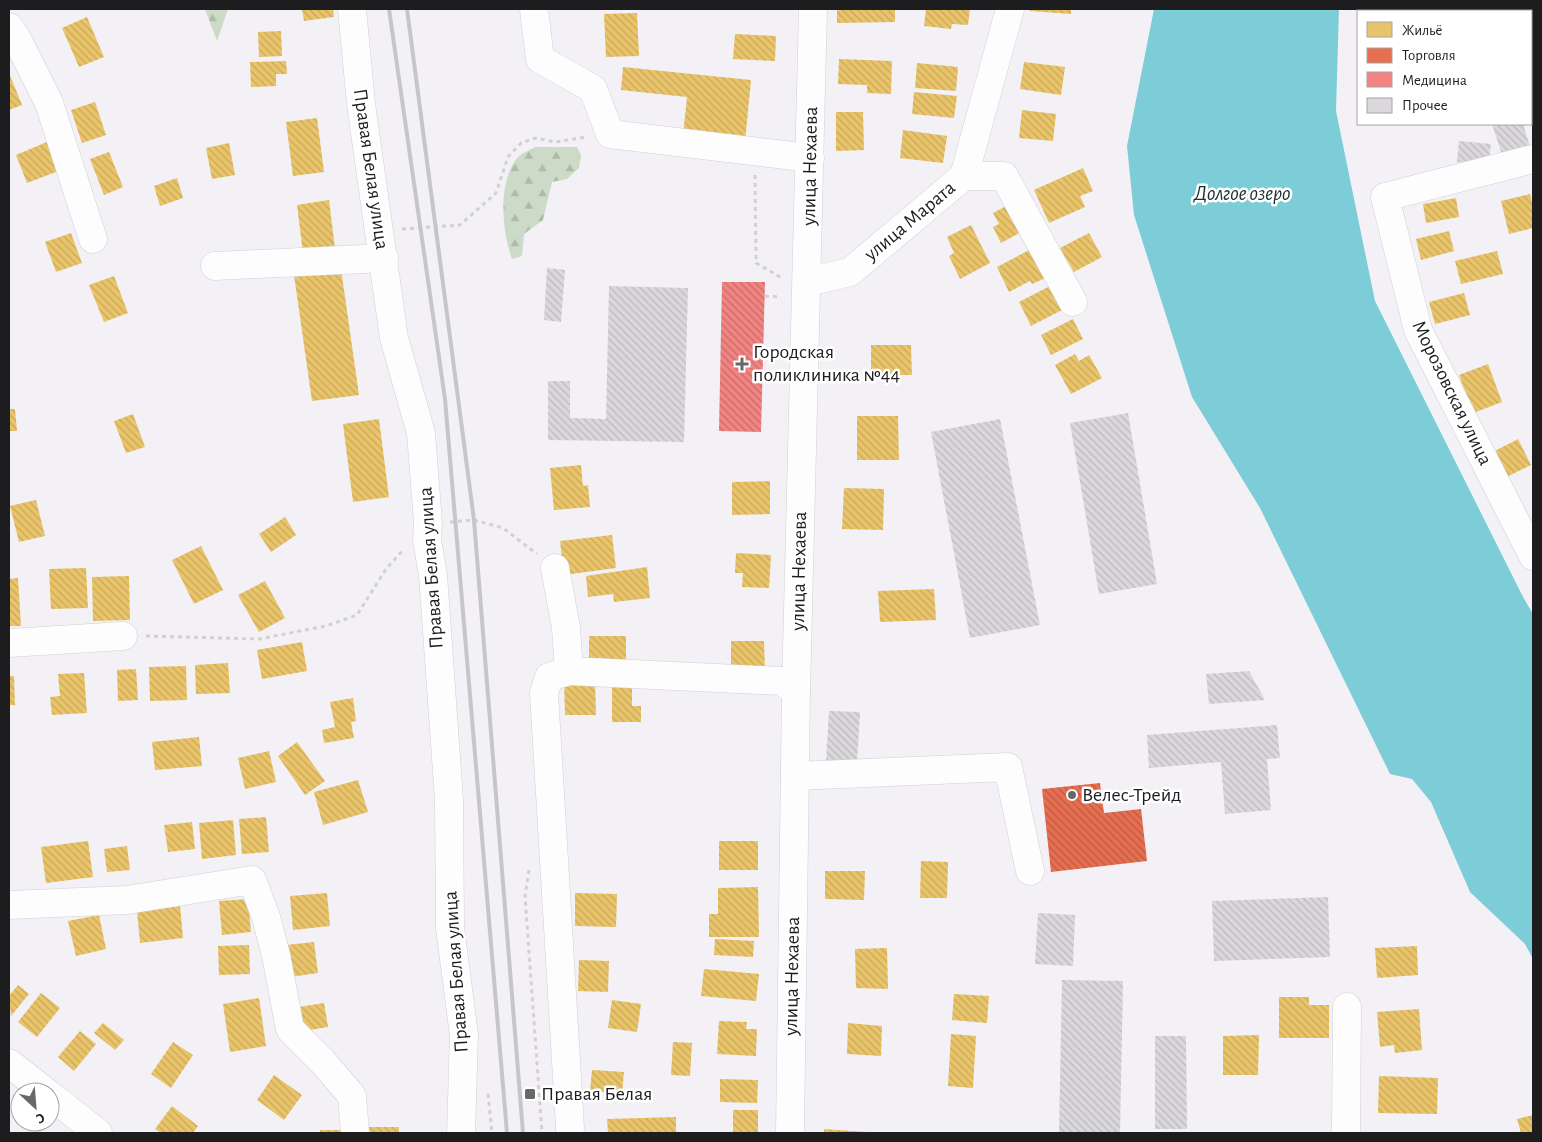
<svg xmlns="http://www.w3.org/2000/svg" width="1542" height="1142" font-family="'Alegreya Sans',sans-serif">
<defs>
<pattern id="forest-firs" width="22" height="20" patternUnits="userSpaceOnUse" patternTransform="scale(1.25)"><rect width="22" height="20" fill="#cbdbc7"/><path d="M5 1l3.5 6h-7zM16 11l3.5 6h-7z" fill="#aebbaa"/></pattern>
<pattern id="homes-back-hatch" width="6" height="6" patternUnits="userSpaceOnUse" patternTransform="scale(1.25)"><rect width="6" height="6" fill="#e9c46a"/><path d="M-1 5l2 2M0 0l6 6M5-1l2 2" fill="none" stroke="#c7a85b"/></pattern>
<pattern id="shops-back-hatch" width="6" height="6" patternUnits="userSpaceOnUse" patternTransform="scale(1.25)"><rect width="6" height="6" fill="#e76f51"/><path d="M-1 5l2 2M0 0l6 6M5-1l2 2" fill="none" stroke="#bb5a43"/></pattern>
<pattern id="health-back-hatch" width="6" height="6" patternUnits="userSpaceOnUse" patternTransform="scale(1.25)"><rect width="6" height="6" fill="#f28482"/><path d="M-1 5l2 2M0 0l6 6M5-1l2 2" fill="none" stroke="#c36b6a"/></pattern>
<pattern id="building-back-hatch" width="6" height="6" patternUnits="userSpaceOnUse" patternTransform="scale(1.25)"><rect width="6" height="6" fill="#dad8da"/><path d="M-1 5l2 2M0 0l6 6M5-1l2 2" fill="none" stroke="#bbb9bb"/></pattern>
</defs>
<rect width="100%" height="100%" fill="#f3f1f6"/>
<g fill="url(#forest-firs)">
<polygon points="205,9 228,9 217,41"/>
<path d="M 535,147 L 577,147 L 581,155 L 579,168 L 567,179 L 552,182 L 543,220 L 524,234 L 522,256 L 512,259 C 502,232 497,181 518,157 C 522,153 530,150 535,147 Z"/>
</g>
<polygon fill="#7dcdd8" points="1154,9 1339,9 1336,111 1375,301 1523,597 1533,614 1533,959 1525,944 1470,892 1431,802 1412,779 1390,774 1260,508 1192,397 1134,215 1127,146"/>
<g fill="url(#homes-back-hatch)">
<polygon points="302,9 333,9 334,17 304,21"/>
<polygon points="837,9 895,9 895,22 837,23"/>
<polygon points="926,9 970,9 968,25 952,24 951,29 924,26"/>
<polygon points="1030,9 1071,9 1071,14 1030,11"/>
<polygon points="637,13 639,56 606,57 604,14"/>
<polygon points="87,17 104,57 79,67 62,28"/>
<polygon points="281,31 282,56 259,57 258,32"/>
<polygon points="735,34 776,36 775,61 733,59"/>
<polygon points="839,59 892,61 891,94 867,93 867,85 838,84"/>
<polygon points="286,61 287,74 276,74 276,86 251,87 250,62"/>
<polygon points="1024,62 1065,67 1061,95 1020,89"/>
<polygon points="917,63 958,67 956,91 915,88"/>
<polygon points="623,67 751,80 745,142 683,135 687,97 621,90"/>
<polygon points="9,73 22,105 9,110"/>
<polygon points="914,92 957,96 954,118 912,114"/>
<polygon points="95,102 106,135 82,143 71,110"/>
<polygon points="1022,110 1056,114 1053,141 1019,138"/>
<polygon points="836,112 863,112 864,150 836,151"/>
<polygon points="317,118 324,172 293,176 286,122"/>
<polygon points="903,130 947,136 943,163 900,158"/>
<polygon points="49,141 61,170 27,183 16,155"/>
<polygon points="229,143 235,175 212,179 206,148"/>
<polygon points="109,152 123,187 104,195 90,159"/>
<polygon points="1083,168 1093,191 1080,196 1085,207 1049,223 1034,190"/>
<polygon points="177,178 183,198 160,206 154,186"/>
<polygon points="1530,194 1533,207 1533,228 1509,234 1501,201"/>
<polygon points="1456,198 1459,217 1426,223 1423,204"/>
<polygon points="329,200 335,249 303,253 297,205"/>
<polygon points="1012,203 1025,230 1001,243 993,227 999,224 993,213"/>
<polygon points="971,225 990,263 960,279 949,256 954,253 947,237"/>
<polygon points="1449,231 1454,251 1421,260 1416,239"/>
<polygon points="71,233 82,263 56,272 45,242"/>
<polygon points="1089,233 1102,257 1074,272 1060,248"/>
<polygon points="1035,247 1050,276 1032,284 1030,281 1009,292 997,267"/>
<polygon points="1497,251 1503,274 1461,284 1455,261"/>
<polygon points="341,269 359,395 312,401 294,275"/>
<polygon points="114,276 128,313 104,322 89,285"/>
<polygon points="1052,285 1064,309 1031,326 1019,302"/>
<polygon points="1464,293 1470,315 1435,324 1429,302"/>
<polygon points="1073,319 1083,339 1051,355 1041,335"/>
<polygon points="871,345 911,345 912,375 871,375"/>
<polygon points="1075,354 1079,361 1089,355 1102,378 1071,394 1055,365"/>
<polygon points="1488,364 1502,402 1473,413 1459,375"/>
<polygon points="9,409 15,409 17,431 9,431"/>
<polygon points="133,414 145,447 126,453 114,421"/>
<polygon points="857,416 898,416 899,460 857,460"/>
<polygon points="379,419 389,497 353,502 343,424"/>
<polygon points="1518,439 1531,465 1498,481 1485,456"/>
<polygon points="581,465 583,486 588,485 590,507 554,510 550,468"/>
<polygon points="770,481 770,514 732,515 732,482"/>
<polygon points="844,488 884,489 883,530 842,529"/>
<polygon points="36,500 45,536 19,542 10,506"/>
<polygon points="285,517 296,535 271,552 259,534"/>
<polygon points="612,535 616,568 564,575 560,541"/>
<polygon points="201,546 223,590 194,604 172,560"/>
<polygon points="736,553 771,555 769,588 742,587 743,573 735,573"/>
<polygon points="647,567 650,598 614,602 613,594 588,597 586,576"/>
<polygon points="86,568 88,608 51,609 49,569"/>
<polygon points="129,576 130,620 93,621 92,577"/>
<polygon points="18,578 21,626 9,626 9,579"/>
<polygon points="265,581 285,618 259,632 238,595"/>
<polygon points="934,589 936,620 880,622 878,591"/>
<polygon points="589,636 626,636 626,665 589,666"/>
<polygon points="731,641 764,641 765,670 731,670"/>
<polygon points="302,642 307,671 262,679 257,650"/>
<polygon points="228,663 230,693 196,694 195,665"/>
<polygon points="186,666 187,700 150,701 149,667"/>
<polygon points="136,669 138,700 118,701 117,670"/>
<polygon points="84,673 87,713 52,715 50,697 60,696 58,674"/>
<polygon points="9,676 14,676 15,705 9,705"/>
<polygon points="595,680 596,715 565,715 564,681"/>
<polygon points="632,681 632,706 641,706 641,722 612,722 612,682"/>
<polygon points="353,698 356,721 351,722 354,738 324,743 322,730 335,727 330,702"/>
<polygon points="199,737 202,766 155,770 152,742"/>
<polygon points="297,742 325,781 305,795 278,756"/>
<polygon points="269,751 276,782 245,789 238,758"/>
<polygon points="358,780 368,812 323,825 314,792"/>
<polygon points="266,817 269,852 242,854 239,819"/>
<polygon points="233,820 236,855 202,859 199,823"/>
<polygon points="192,822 195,849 168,852 164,825"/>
<polygon points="88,841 93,877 46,883 41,847"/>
<rect x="719" y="841" width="39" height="29"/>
<polygon points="127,846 130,870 107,872 104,849"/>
<polygon points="921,861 948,862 947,898 920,898"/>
<polygon points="825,871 865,871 864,900 825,899"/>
<polygon points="758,887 759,937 709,937 709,914 718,914 718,888"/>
<polygon points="327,893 330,926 293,930 290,896"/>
<polygon points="575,893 617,894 616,927 575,926"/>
<polygon points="248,899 251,932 222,935 219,901"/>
<polygon points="180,906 183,938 140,943 137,911"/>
<polygon points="99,915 106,949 76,956 68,921"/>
<polygon points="715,939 754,941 753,957 714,955"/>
<polygon points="314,942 318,973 290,977 286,945"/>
<polygon points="249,945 250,974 219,975 218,946"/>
<polygon points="1417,946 1418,975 1377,978 1375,948"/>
<polygon points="887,948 888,989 856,988 855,949"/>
<polygon points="579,960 609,961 608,992 578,991"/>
<polygon points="704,969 759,974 756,1001 701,996"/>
<polygon points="18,985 29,994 11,1016 9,996"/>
<polygon points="41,993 60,1008 37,1037 18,1022"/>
<polygon points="954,994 989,996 987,1023 952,1020"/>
<polygon points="1279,997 1309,997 1309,1005 1329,1005 1329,1038 1279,1038"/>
<polygon points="259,998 266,1046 230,1052 223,1004"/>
<polygon points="612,1000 641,1004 637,1032 608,1028"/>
<polygon points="324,1003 328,1027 303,1031 299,1007"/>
<polygon points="1419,1009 1422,1050 1395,1053 1394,1045 1380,1047 1377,1012"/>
<polygon points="719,1021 747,1022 746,1029 757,1029 756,1056 717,1054"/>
<polygon points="103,1023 124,1040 115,1050 94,1033"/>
<polygon points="848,1023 882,1026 881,1056 847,1054"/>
<polygon points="80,1031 96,1044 74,1071 58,1057"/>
<polygon points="951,1034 976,1036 973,1088 948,1086"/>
<polygon points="1259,1035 1258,1075 1223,1075 1223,1036"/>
<polygon points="173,1042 193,1055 171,1088 151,1074"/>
<polygon points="673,1042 692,1043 690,1076 671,1075"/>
<polygon points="592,1070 624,1072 622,1093 590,1091"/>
<polygon points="274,1075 302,1095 284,1120 257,1100"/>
<polygon points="1379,1076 1438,1078 1437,1114 1378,1113"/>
<polygon points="720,1079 758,1080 757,1103 720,1102"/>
<polygon points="172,1106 198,1126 193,1133 161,1133 155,1129"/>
<rect x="733" y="1110" width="25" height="23"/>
<polygon points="1533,1115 1533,1133 1521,1133 1517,1119"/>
<polygon points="676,1117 676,1133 608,1133 607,1119"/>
<rect x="364" y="1127" width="35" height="6"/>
<polygon points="824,1129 867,1132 867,1133 824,1133"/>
<rect x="320" y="1130" width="27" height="3"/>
</g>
<polygon fill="url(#shops-back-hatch)" points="1100,783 1104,813 1141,809 1147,861 1051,872 1042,789"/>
<polygon fill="url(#health-back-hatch)" points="722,282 765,282 761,432 719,431"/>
<g fill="url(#building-back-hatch)">
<polygon points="1391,9 1426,9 1425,11 1391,11"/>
<polygon points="1492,124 1523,124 1531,150 1503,158"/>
<polygon points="1459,141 1491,144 1488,165 1457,162"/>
<polygon points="547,268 565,270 561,322 544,320"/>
<polygon points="609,286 688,288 684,442 548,440 548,381 570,381 570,418 606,419"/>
<polygon points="1128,413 1157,584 1099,594 1070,423"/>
<polygon points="1000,419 1040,625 970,638 931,432"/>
<polygon points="1249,671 1265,700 1209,704 1206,674"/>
<polygon points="829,711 860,712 857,764 826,762"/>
<polygon points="1277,725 1280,758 1267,759 1271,810 1225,814 1221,762 1149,768 1147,735"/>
<polygon points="1328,897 1330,957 1214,961 1212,901"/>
<polygon points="1038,913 1075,915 1073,966 1035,964"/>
<polygon points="1062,980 1123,981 1120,1133 1059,1133"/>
<polygon points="1155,1036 1186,1036 1187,1129 1155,1129"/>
</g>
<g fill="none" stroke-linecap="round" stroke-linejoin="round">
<g stroke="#d1cfd3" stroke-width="29">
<g id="minor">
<polyline points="352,9 361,104 394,338 421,433 428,523 427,540 433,575 449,800 450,928 464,1035 461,1133"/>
<polyline points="534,9 540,59 593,89 610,134 810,158"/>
<polyline points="9,27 16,37 49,103 93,239"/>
<polyline points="1533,159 1385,197 1418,330 1533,556"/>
<polyline points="964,176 1004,176 1073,302"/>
<polyline points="215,266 384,258"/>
<polyline points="807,282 850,272 964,176 1010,9"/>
<polyline points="555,568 566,628 569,671 781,681 796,691"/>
<polyline points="9,643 123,636"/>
<polyline points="569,671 549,677 544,693 570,1128"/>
<polyline points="796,776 1008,767 1030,871"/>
<polyline points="9,905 127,900 252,880 266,917 276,955 290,1029 323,1062 352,1096 355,1133"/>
<polyline points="9,1063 46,1092"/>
<polyline points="50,1095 98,1133"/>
<polyline points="790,1133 796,691 813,9"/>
<polyline points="1346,1133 1347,1007"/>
</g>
</g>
<g stroke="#d1d1d2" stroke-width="3" stroke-dasharray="4 4" stroke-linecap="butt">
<polyline points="755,175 756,263 782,278"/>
<polyline points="402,229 460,225 496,193 508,157 521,143 536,138 555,142 587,137"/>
<polyline points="765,296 781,297"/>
<polyline points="450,522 474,520 503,528 537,554"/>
<polyline points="146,636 259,639 326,626 357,615 386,569 404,549"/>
<polyline points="529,870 525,896 542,1133"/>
<polyline points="488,1094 492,1133"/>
</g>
<use href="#minor" stroke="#fdfdfe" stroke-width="28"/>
<g stroke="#c7c6c7" stroke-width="4">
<polyline points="389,9 445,399 507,1133"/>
<polyline points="407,9 474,520 523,1133"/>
</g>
</g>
<g fill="#68676a" stroke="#fff" stroke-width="2">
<path d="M739.5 356.5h5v5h5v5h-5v5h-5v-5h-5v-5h5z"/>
<circle cx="1072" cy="795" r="5"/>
<rect x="524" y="1088" width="12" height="12" rx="2.5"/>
</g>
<g text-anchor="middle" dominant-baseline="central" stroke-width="5" stroke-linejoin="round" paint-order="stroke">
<g font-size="20" fill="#1d1c1e" stroke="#fff">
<text transform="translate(810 166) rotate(-89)">улица Нехаева</text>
<text transform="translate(371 169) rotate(82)">Правая Белая улица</text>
<text transform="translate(910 221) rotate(-40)">улица Марата</text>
<text transform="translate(1452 393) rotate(64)">Морозовская улица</text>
<text transform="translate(431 568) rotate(-94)">Правая Белая улица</text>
<text transform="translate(799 571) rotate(-89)">улица Нехаева</text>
<text transform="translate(456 972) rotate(-94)">Правая Белая улица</text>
<text transform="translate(792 976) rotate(-89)">улица Нехаева</text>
</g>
<g font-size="20" fill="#1d1c1e" stroke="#fff" text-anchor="start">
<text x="753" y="352">Городская<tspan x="753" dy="23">поликлиника №44</tspan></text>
<text x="1082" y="795">Велес-Трейд</text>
<text x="541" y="1094">Правая Белая</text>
</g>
<g font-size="21" font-style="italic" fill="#1d3134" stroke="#fff">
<text x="1242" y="193">Долгое озеро</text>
</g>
</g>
<rect width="1542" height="1142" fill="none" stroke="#1d1c1e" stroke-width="20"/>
<rect x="1357" y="10" width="175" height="115" fill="#ffffff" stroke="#a5a4a5"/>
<rect x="1367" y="22" width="25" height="15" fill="#e9c46a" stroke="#a5a4a5"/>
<text x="1402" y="35" font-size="15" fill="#1d1c1e">Жильё</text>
<rect x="1367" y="48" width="25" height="15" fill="#e76f51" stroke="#a5a4a5"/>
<text x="1402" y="60" font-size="15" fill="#1d1c1e">Торговля</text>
<rect x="1367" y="72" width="25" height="15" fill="#f28482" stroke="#a5a4a5"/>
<text x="1402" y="85" font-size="15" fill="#1d1c1e">Медицина</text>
<rect x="1367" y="98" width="25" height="15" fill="#dad8da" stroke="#a5a4a5"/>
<text x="1402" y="110" font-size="15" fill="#1d1c1e">Прочее</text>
<g transform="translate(35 1107) rotate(154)"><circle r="24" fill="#ffffff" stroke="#a5a4a5"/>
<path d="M0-4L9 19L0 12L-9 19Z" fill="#68676a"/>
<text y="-8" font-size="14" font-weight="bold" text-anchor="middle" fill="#1d1c1e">С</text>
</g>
</svg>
